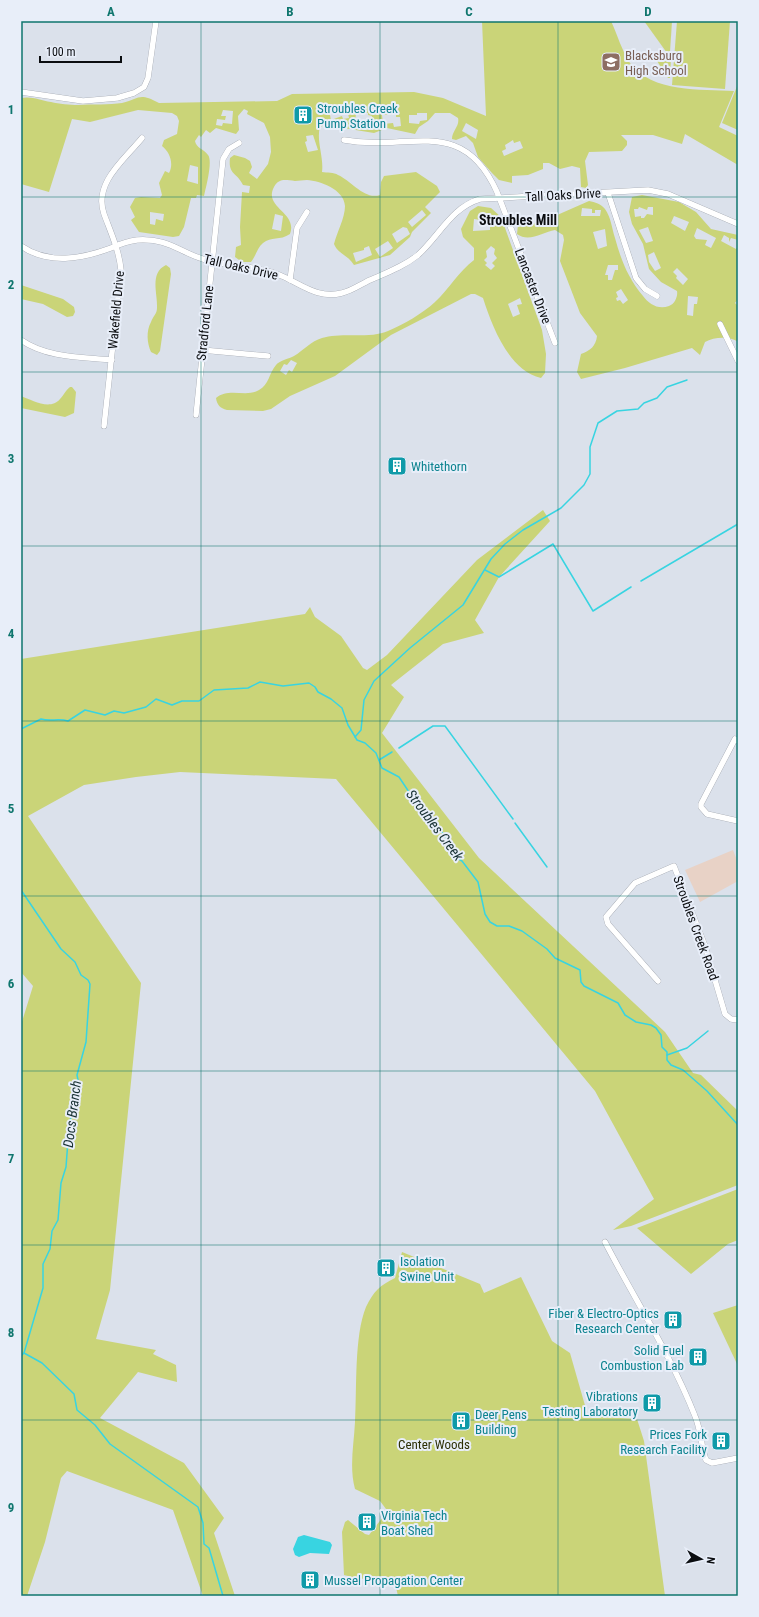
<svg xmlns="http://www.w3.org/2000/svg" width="759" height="1617" font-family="'Roboto Condensed',sans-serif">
<rect width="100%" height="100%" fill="#dbe1eb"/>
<polygon fill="#e8d2c6" points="733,850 738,863 738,881 700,902 685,870"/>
<g fill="#cad478" fill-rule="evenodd">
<path d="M 482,21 L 611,21 C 617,34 622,51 630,63 C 652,93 701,89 734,91 L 719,127 L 738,136 L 738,165 L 685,134 L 682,144 L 653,135 L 621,135 L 627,141 L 627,145 L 622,151 L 589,152 L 585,161 L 588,185 L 586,188 L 581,187 L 580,168 L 572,166 L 560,169 L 549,163 L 543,163 L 543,169 L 528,175 L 512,176 L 512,183 L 499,180 L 492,173 L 478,157 L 473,143 L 466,136 L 456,140 L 452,139 C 452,131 460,126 458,118 L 450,113 L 435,113 L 428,121 L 419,127 L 415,134 L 387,128 L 374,133 L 325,125 L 320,127 C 316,141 324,157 322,172 C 327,173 334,172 338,175 C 352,181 364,200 380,195 L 381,182 L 384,176 L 416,172 L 437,186 L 440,192 L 425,207 L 431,213 L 412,232 L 410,237 L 390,255 L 354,265 C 348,255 338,254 334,244 C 337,232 345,218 345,206 C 344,189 320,181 307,180 C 302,180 299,181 295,181 C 285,180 279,178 274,187 C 263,208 298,212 290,234 C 280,241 271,236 263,243 C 257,248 256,256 251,262 L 242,262 L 235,257 L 236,247 L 241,245 L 240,227 L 242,192 L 249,193 L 250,186 L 243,185 C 237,172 228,175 230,158 L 234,155 L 245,158 L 250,161 L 252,167 L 249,173 L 257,179 L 268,164 L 271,152 L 270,137 L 264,123 L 247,114 L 248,111 L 244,109 L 238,116 L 239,130 L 236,134 L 216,128 L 210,133 L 206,130 L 201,137 L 199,135 L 195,141 C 196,148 204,149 208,155 C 213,161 206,187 204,196 L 197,195 L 196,198 L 191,198 L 184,227 L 179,236 L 173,237 L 139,232 L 131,220 L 135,217 L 130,207 L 135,198 L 141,197 L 160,198 L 162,195 L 159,183 L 165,171 L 169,173 C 174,164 170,152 162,146 L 164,140 L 177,134 L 179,121 L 177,116 L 172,113 L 138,110 L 90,122 L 72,119 L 49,192 L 21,184 L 21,98 C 32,96 40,100 51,102 C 59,104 70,105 78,105 C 91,104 110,105 122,103 C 140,99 138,92 159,103 L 277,101 L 292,94 L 414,92 L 443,98 L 486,116 ZM 346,105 L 349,118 L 343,119 L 342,116 L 331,120 L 329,110 ZM 223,110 L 233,111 L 232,124 L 223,123 L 222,126 L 216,125 L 217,119 L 225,120 L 226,116 L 221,116 ZM 356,113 L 368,113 L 368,115 L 372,116 L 371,122 L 355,124 ZM 417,113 L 427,113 L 427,120 L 420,121 L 419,124 L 409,123 L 409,115 L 417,115 ZM 396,114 L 396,117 L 400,117 L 401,126 L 394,127 L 393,123 L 383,124 L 382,115 ZM 466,123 L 478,130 L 476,139 L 462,131 ZM 313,135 L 318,150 L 308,152 L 305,142 L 307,141 L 306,136 ZM 513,140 L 514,143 L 520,141 L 523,148 L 504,156 L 502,151 L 506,149 L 505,145 ZM 190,165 L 198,167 L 198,184 L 187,181 ZM 422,210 L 426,215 L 412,227 L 408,222 ZM 150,212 L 164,214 L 163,221 L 156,219 L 155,225 L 150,224 ZM 275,214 L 283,216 L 281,231 L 272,229 ZM 403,227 L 407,228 L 410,234 L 397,243 L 392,234 ZM 388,241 L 393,248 L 380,257 L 375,249 ZM 369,246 L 372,255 L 356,262 L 353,253 L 364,250 L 364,248 Z"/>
<polygon points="644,21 672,21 670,52 667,53"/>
<polygon points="677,21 730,21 725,89 672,85"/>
<polygon points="664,56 671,57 670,78 668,78 657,61 658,59"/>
<polygon points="738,84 738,130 722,123"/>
<path d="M 642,195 L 679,202 L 696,212 L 711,229 L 738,235 L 738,240 L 731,238 L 729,242 L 729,238 L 724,235 L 721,241 L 736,249 L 738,246 L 738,299 L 735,303 L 738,306 L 738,342 C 730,336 714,337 705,342 L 700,355 L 692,348 L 625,368 L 581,379 L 577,372 L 581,354 C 590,351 596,346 597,336 L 580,313 L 560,261 L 564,240 L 563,235 L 555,230 C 543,232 529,243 517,234 L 518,225 L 539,223 L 589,201 C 595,202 601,204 605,209 C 611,217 612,229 615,238 C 621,260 628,278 643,296 C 649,304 658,310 669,306 C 675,304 678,296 677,291 L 661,282 L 649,269 L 643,244 L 632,224 L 629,212 L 632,197 ZM 639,207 L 647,210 L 648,207 L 653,207 L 653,215 L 647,214 L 644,218 L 641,218 L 641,216 L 635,217 L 634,209 L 638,209 ZM 582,208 L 592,209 L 592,213 L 595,213 L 595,210 L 601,210 L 600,216 L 581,216 ZM 674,216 L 689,222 L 685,231 L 671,223 ZM 648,227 L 653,241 L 646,243 L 639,230 ZM 697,228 L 716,238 L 711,248 L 705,245 L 707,240 L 696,239 L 694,236 ZM 605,229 L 607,246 L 598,249 L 593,232 ZM 654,252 L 661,268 L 655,271 L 649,262 L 648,255 ZM 608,265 L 618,265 L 618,270 L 615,270 L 612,280 L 608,280 L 608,275 L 605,275 ZM 677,268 L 688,279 L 683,285 L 676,278 L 677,276 L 673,272 ZM 621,289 L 628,300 L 623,304 L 620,300 L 617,301 L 616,298 L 618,297 L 616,292 ZM 688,296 L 698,297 L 697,304 L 694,304 L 693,316 L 687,315 Z"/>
<path d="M 478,206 L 491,208 L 501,217 L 542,330 L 546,354 L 545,373 L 541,378 C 509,371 492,326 483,298 L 475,294 L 471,294 L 391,335 L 335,376 L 290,396 L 271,409 L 263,411 L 227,410 C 220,408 217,405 216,398 C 229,387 246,398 259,390 C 269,385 269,373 276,365 C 280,360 289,359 294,356 C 304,350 311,341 322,338 C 341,332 371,339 388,331 C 404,324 422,314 435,302 C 449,289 459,271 474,260 L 474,248 L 463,237 L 461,229 L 470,211 ZM 474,219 L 481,220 L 480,223 L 490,224 L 490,230 L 473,231 ZM 491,246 L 495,249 L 494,254 L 497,258 L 492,263 L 495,266 L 491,270 L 485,265 L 487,263 L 484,260 L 487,257 L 486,251 ZM 520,298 L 522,304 L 517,305 L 520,314 L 513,317 L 508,304 ZM 291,360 L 297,363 L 292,372 L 289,370 L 286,375 L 280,371 L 284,364 L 287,365 Z"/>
<path d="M 166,265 L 170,268 L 171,274 L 160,351 L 157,355 L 151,352 C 147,343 146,331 151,322 C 153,316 157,314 157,308 C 158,294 149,273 166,265 Z"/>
<polygon points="21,285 63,299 74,307 75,312 73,316 67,317 43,304 21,299"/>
<path d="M 70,387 L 72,387 L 76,392 L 74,413 L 65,417 L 21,408 L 21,396 C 32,400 50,411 60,399 C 64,395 65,391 70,387 Z"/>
<polygon points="543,510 550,521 499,577 475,620 484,633 443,644 391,685 404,697 382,733 479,858 665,1032 693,1073 701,1075 738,1111 738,1185 631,1226 613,1230 654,1199 595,1091 336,779 180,772 136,777 84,785 28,816 141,983 110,1290 96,1339 156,1350 153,1354 176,1365 177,1382 138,1372 100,1418 184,1463 224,1518 214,1533 235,1596 203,1596 173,1510 67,1471 61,1478 45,1542 27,1596 21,1596 21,1025 33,986 21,972 21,659 305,614 310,607 315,617 341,636 363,668 367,670 387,655 477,560"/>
<polygon points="738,1189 738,1240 728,1244 691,1274 637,1228"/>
<path d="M 402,1252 L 480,1284 L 484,1293 L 521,1277 L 552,1341 L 570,1353 L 588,1416 L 637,1419 L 644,1441 L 665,1596 L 398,1596 L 395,1583 L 385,1576 L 360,1579 L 344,1575 L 342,1532 L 345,1522 L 348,1520 L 365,1534 L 369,1535 L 386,1513 L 386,1509 L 380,1501 L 355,1489 C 349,1467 354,1444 355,1422 C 357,1389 354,1336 366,1307 C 373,1292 380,1285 395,1278 Z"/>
<polygon points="738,1305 738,1366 713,1313"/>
</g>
<polygon fill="#38d4e1" points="304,1535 330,1542 332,1545 329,1554 310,1553 299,1557 295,1555 293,1549 298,1537"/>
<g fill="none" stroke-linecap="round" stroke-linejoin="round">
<g stroke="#38d4e1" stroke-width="1.5">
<polyline points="485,570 499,577 553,544 593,611 631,587"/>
<polyline points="641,581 738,524"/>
<path d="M 21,729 L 41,719 C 50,722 58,718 68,721 L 85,710 L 105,715 L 114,711 L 124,713 L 146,707 L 156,699 L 172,705 L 182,701 L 199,701 L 214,690 L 248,688 L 260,682 L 283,686 L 309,683 L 315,687 L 318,692 L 331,699 L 342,708 L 348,725 L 357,740 L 365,743 L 376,753 L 382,768 L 399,777 L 413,798 L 421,805 L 444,835 L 454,856 L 462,861 L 478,882 L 485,914 L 490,922 L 497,926 L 509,926 L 522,931 L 547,949 L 555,958 L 580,970 L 581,982 L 584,986 L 618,1003 L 625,1015 L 636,1022 L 651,1025 L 656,1028 L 661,1035 L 662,1047 L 667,1052 L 667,1060 L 671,1065 L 683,1070 L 707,1091 L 738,1125"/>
<polyline points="355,737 361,730 364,700 374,681 410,648 463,605 491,559 505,544 523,530 561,508 584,485 590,474 590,447 598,423 617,411 638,409 644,403 657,398 667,387 687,380"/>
<polyline points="399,748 433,726 445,726 513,819"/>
<polyline points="379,760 392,752"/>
<polyline points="515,823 547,867"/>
<polyline points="21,890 61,949 75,962 81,975 88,980 90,984 86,1042 77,1075 78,1080 69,1127 66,1167 61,1183 58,1220 52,1231 50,1249 43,1264 43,1288 24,1353 21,1356"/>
<polyline points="667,1055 687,1048 708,1031"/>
<polyline points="24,1353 42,1363 74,1394 77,1410 95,1425 110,1444 198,1507 203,1523 204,1544 209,1548 223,1596"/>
</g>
<g stroke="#959aa4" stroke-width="6">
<g id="minor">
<polyline points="21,92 83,101 117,98 134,93 144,87 148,78 156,21"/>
<path d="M 344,140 C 409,152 462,114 497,192 L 555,343"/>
<polyline points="608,193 636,278 645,289 657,296"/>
<path d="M 21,246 C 49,265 81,259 111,248 C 120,244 128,241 137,240 C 170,238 178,252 206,260 C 229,266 254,266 277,274 C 299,282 317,300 342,293 C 352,291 361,284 370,280 C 386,273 403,267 418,255 C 439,236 452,207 480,199 L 648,190 L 668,194 L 738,224"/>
<polyline points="290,280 297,228 307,212"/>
<polyline points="720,324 738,361"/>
<path d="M 21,340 C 47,358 82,357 112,360"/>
<polyline points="202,350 268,356"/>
<polyline points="196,415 223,159 229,149 239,143"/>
<path d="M 104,426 L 121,270 C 119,250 111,233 104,214 C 93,183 125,159 142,138"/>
<polyline points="738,741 735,739 701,804 701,807 707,814 738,821"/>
<polyline points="658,981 608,924 606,917 635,883 674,866 705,946 725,1014 731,1019 738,1020"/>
<path d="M 605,1242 C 635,1300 671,1355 695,1416 C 701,1430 701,1446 706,1460 L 712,1463 L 738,1458"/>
</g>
</g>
<use href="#minor" stroke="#fff" stroke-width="5.5"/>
</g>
<path fill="none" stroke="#0f766e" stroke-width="1" stroke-opacity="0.55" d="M 201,21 L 201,1596M 380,21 L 380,1596M 558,21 L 558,1596M 21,197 L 738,197M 21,372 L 738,372M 21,546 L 738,546M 21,721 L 738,721M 21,896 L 738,896M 21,1071 L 738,1071M 21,1245 L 738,1245M 21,1420 L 738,1420"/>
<defs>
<g id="school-square" transform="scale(1)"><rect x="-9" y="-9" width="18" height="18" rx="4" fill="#8d6e63" stroke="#e8eef9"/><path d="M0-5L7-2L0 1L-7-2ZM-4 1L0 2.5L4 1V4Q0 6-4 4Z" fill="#fff"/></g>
<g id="building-square" transform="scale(1)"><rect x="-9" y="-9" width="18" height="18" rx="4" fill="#0f9aa8" stroke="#e8eef9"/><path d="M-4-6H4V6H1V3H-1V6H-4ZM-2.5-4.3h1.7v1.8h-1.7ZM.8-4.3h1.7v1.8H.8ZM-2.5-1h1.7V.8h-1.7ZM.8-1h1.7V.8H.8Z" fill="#fff"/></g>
</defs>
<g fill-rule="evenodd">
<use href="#school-square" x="611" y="62"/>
<use href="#building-square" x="303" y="115"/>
<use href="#building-square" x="397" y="466"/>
<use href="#building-square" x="386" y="1268"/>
<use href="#building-square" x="673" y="1320"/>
<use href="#building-square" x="698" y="1357"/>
<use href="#building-square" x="652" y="1403"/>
<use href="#building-square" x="461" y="1421"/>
<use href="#building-square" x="721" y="1441"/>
<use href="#building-square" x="367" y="1522"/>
<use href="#building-square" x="310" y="1580"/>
</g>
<g text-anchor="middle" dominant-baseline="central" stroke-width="4" stroke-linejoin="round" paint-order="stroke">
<g font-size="13" fill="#785e54" stroke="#e8eef9" text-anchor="start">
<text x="625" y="55">Blacksburg<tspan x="625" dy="15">High School</tspan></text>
</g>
<g font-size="13" fill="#0d838f" stroke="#e8eef9" text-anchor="start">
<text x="317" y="108">Stroubles Creek<tspan x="317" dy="15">Pump Station</tspan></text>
<text x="411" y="466">Whitethorn</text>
<text x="400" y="1261">Isolation<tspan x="400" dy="15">Swine Unit</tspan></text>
<text x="659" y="1313" text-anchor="end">Fiber &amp; Electro-Optics<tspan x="659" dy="15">Research Center</tspan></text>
<text x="684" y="1350" text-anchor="end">Solid Fuel<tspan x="684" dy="15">Combustion Lab</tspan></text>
<text x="638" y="1396" text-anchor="end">Vibrations<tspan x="638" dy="15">Testing Laboratory</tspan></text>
<text x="475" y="1414">Deer Pens<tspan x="475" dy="15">Building</tspan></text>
<text x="707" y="1434" text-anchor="end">Prices Fork<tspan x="707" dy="15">Research Facility</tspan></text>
<text x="381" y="1515">Virginia Tech<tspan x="381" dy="15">Boat Shed</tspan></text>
<text x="324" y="1580">Mussel Propagation Center</text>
</g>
<g font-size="13" fill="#0b0d10" stroke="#e8eef9">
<text transform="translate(563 195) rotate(-3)">Tall Oaks Drive</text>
<text transform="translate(241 267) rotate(13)">Tall Oaks Drive</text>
<text transform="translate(533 286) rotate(69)">Lancaster Drive</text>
<text transform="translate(116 310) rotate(-85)">Wakefield Drive</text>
<text transform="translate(205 323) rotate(-84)">Stradford Lane</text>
<text transform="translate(696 928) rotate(70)">Stroubles Creek Road</text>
</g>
<g font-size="13" fill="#2c2f04" stroke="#e8eef9">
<text x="434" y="1444">Center Woods</text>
</g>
<g font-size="14" font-weight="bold" fill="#0b0d10" stroke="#e8eef9">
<text x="518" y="220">Stroubles Mill</text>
</g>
<g font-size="14" font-style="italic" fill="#173032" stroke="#e8eef9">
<text transform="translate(435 825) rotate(53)">Stroubles Creek</text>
<text transform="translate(72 1114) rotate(-83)">Docs Branch</text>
</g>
</g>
<rect width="759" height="1617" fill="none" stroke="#e8eef9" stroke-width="44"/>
<g transform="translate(701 1559) rotate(98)" stroke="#e8eef9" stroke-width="3" paint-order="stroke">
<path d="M0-3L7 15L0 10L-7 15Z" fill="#0b0d10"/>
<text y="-6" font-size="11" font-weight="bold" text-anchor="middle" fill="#0b0d10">N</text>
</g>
<path d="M40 56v6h81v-6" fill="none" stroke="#0b0d10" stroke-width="2"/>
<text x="46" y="56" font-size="12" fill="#0b0d10" stroke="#e8eef9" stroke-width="3" paint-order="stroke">100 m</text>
<rect x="22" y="22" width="715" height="1573" fill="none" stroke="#0f766e" stroke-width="1.5"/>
<g font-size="13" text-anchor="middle" font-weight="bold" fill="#0f766e">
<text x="111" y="16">A</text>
<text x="290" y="16">B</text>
<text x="469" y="16">C</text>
<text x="648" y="16">D</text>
<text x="11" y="114">1</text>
<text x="11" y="289">2</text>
<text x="11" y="463">3</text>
<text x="11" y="638">4</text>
<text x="11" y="813">5</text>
<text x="11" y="988">6</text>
<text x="11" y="1163">7</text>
<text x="11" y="1337">8</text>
<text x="11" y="1512">9</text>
</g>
</svg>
